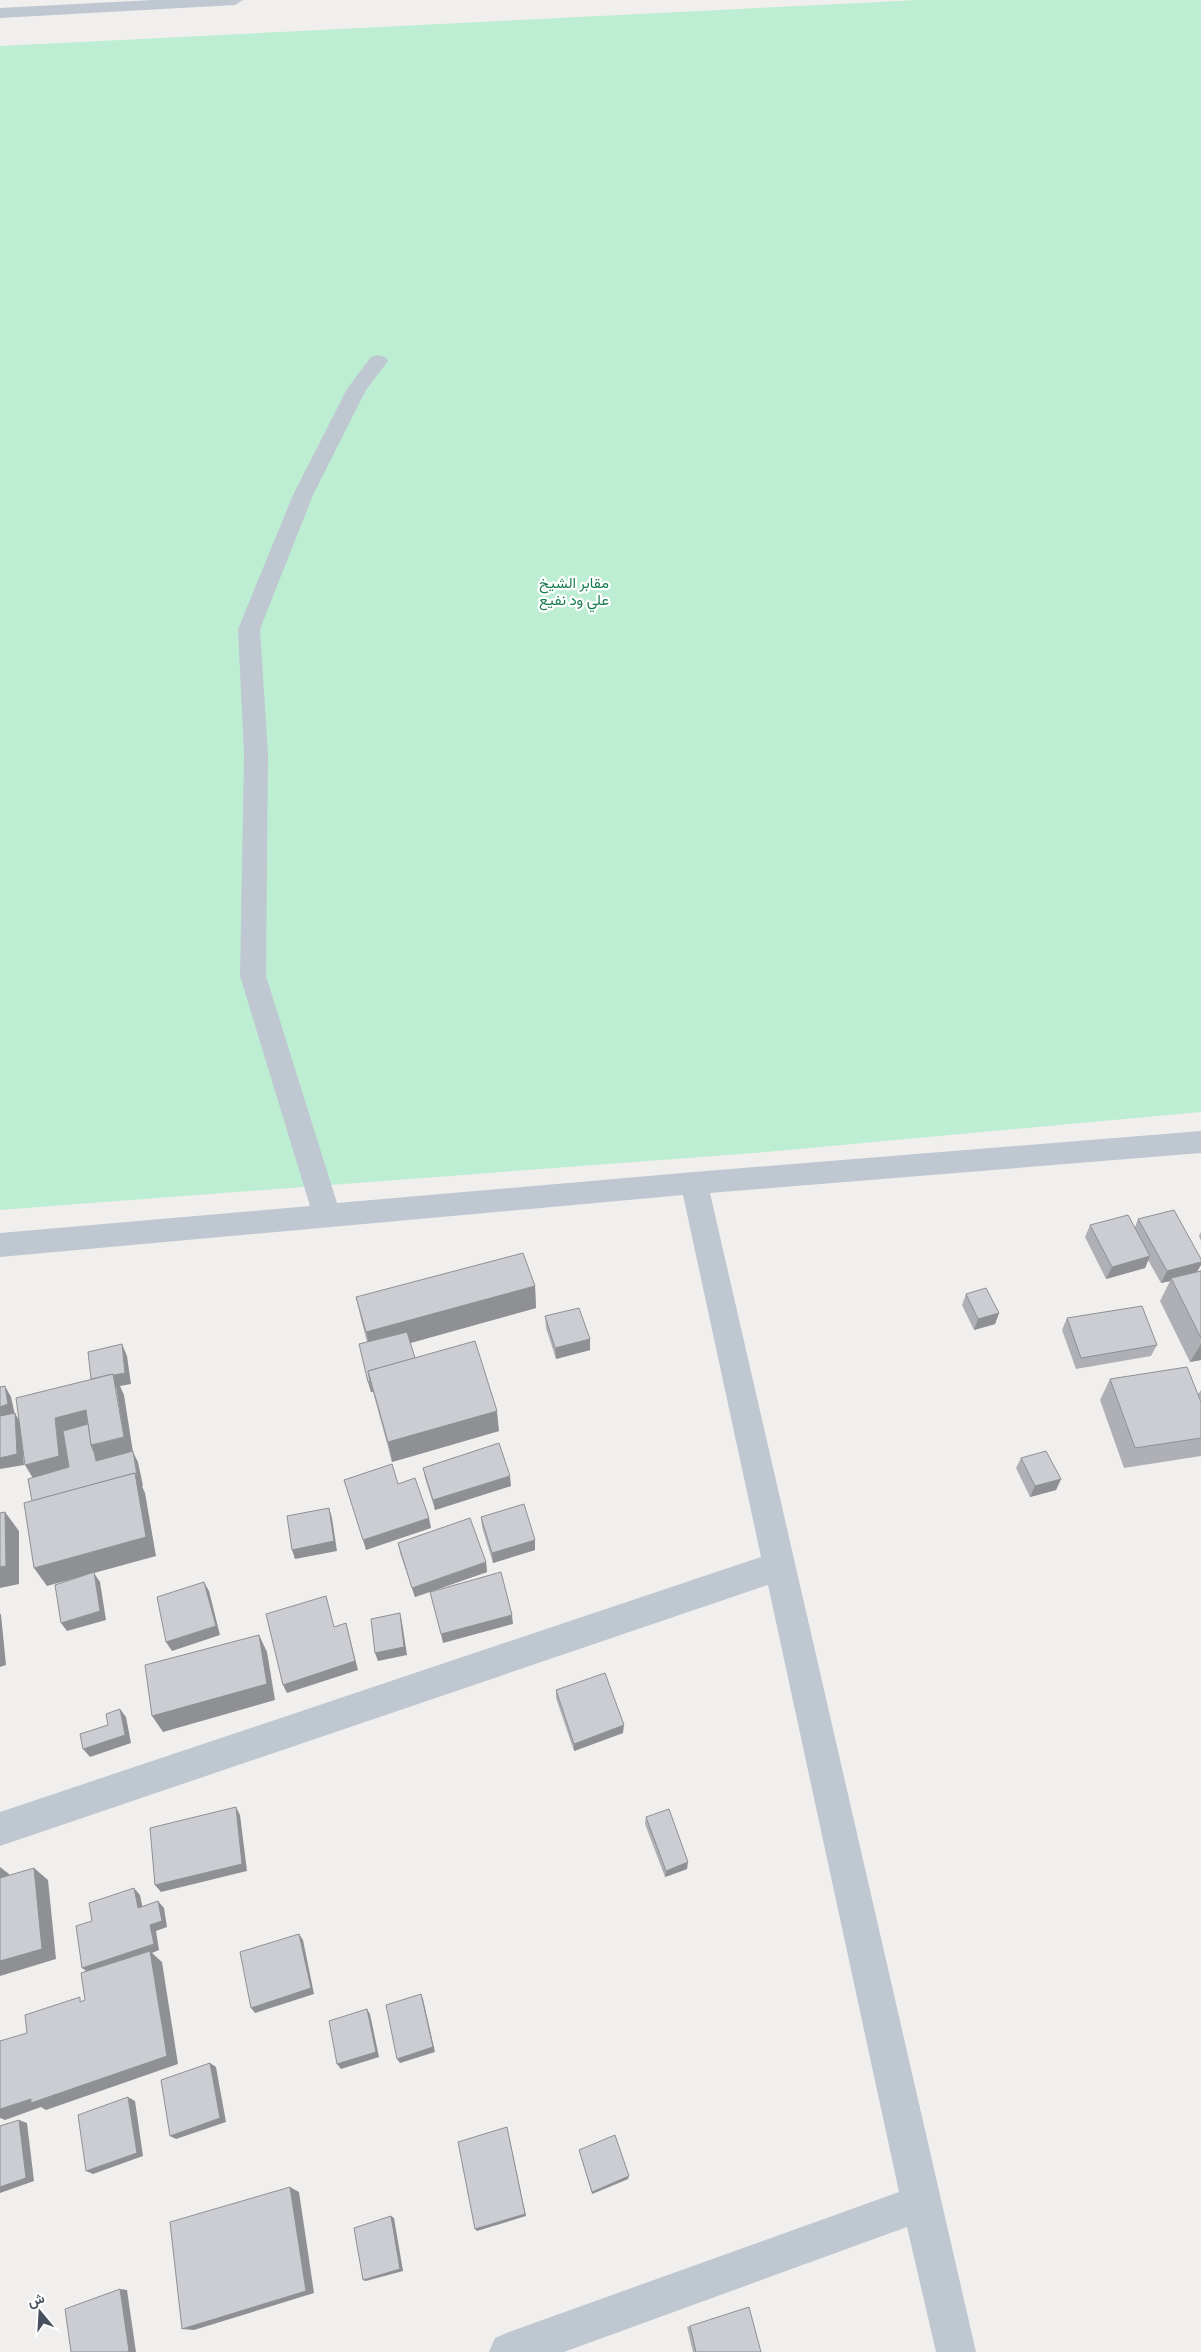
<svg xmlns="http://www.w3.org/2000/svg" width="1201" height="2352" font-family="'Roboto Condensed',Vazirmatn,sans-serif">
<rect width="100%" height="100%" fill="#f1efee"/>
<polygon fill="#bdeed4" points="919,0 1201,0 1201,1112 766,1152 0,1210 0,46"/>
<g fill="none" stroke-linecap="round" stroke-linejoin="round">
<g fill="#bfc7d0" fill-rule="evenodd">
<polygon points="152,0 243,0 235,5 0,18 0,8"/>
<polygon points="378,355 385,357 388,361 366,390 313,495 260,629 268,755 266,976 337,1203 694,1172 1201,1131 1201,1153 710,1193 976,2352 936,2352 907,2227 564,2352 489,2352 495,2338 509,2332 899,2192 768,1585 0,1846 0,1812 761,1557 683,1195 0,1257 0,1233 310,1206 240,976 244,755 238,629 293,495 347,389 371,357"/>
</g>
</g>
<g fill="#afb0b5">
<polygon points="1138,1219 1201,1265 1197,1272 1201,1271 1201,1360 1190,1362 1160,1301 1170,1281 1161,1283 1148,1260 1145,1268 1106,1279 1085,1237 1090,1225 1135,1227"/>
<polygon points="1201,1232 1201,1241 1199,1236"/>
<polygon points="535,1286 536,1308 410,1343 415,1358 499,1431 392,1462 373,1392 371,1392 359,1344 367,1342 361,1319 356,1297"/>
<polygon points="966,1294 999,1313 995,1324 974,1330 962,1305"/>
<polygon points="545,1316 590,1339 590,1350 556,1359 546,1328"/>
<polygon points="1067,1318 1157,1345 1151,1356 1076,1369 1062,1330"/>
<polygon points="1110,1379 1198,1394 1201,1390 1201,1400 1199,1397 1201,1402 1201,1456 1124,1468 1100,1400"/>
<polygon points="1021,1458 1061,1479 1056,1490 1030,1497 1016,1468"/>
<polygon points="423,1468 511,1486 435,1510 425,1478"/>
<polygon points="481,1517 535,1540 535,1550 493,1563 482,1527"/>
<polygon points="398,1543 486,1562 487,1572 415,1597 400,1553"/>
<polygon points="556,1690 623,1733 574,1751 556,1698"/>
<polygon points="646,1817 687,1869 665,1877 645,1824"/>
<polygon points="579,2150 628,2179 592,2194"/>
<polygon points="690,2326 761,2352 693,2352 687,2327"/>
</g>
<g fill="#8e9094">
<polygon points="1150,1256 1145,1268 1106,1279 1112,1267"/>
<polygon points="1201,1262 1201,1265 1196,1273 1171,1278 1170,1281 1161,1283 1167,1271"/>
<polygon points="535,1286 536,1308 371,1354 366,1332"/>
<polygon points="999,1313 995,1324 974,1330 978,1319"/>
<polygon points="590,1339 590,1350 556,1359 555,1348"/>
<polygon points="122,1344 127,1356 131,1384 120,1386 124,1395 133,1452 138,1462 143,1486 142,1486 145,1493 156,1556 94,1573 100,1582 106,1620 67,1631 61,1623 100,1611 94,1573 47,1586 34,1568 146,1537 137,1488 39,1515 32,1505 135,1476 135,1473 136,1476 137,1476 134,1457 102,1465 100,1463 102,1472 96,1461 94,1452 91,1445 93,1445 91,1432 66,1438 71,1476 37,1485 25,1465 59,1456 55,1418 86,1410 97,1430 93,1431 95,1435 97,1444 124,1437 116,1387 97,1391 92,1381 114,1376 113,1374 114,1375 125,1373"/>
<polygon points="1201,1344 1201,1360 1190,1362"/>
<polygon points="370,1381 373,1392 371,1392 368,1382"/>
<polygon points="5,1386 11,1397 15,1415 0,1419 0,1407"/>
<polygon points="497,1411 499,1431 392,1462 388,1442"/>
<polygon points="15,1413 21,1424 24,1465 0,1469 0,1458"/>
<polygon points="510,1476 511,1486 435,1510 433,1500"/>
<polygon points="1061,1479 1056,1490 1030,1497 1035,1486"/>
<polygon points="329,1508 332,1518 337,1551 295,1559 292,1550"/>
<polygon points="5,1512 19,1531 19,1584 0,1588 0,1567"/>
<polygon points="429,1518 431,1528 366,1550 363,1540"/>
<polygon points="535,1540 535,1550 493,1563 492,1553"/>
<polygon points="486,1562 487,1572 415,1597 412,1588"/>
<polygon points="204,1582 209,1591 220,1635 172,1651 166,1642"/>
<polygon points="0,1613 1,1615 6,1665 0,1667"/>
<polygon points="400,1613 402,1622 407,1655 378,1661 375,1653"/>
<polygon points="512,1615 513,1624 443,1643 441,1634"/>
<polygon points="346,1623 358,1670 287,1693 283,1685"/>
<polygon points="259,1635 267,1652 275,1700 163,1732 152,1716"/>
<polygon points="120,1709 126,1717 131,1743 90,1757 83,1749 125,1735"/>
<polygon points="624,1725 623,1733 574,1751 574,1744"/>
<polygon points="236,1807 240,1815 247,1871 161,1892 155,1885"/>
<polygon points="688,1862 687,1869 665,1877 666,1871"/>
<polygon points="0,1867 9,1874 10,1891 0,1883"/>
<polygon points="34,1868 48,1880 56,1959 0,1976 0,1961"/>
<polygon points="134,1888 140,1895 144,1914 138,1908"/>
<polygon points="158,1901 164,1908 167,1927 156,1931 159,1950 152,1953 162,1962 178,2064 46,2110 41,2107 5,2120 0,2118 0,2109 31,2099 167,2056 89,1973 82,1968 150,1925"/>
<polygon points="299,1934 303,1940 314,1994 255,2013 251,2008"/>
<polygon points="421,1994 423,1999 435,2052 400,2063 397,2059"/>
<polygon points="367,2009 370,2014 379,2057 341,2069 337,2064"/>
<polygon points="210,2063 216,2067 226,2122 176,2139 170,2136"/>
<polygon points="128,2097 135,2101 143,2156 93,2174 86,2171"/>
<polygon points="19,2120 27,2123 34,2181 0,2193 0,2187"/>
<polygon points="507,2127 526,2216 477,2231 475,2229"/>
<polygon points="629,2176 628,2179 592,2194 592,2192"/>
<polygon points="290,2187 299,2192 314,2293 194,2330 182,2329"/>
<polygon points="391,2216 394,2218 403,2271 366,2281 363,2280"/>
<polygon points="120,2289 127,2290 136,2352 127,2352"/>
</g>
<g fill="#cbcdd3" stroke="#8e9094">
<polygon points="1174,1210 1201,1259 1201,1262 1167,1271 1138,1219"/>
<polygon points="1128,1215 1150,1256 1112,1267 1090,1225"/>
<polygon points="523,1253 535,1286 366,1332 356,1297"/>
<polygon points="1201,1271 1201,1338 1171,1278"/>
<polygon points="986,1288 999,1313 978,1319 966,1294"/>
<polygon points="1142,1306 1157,1345 1081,1358 1067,1318"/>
<polygon points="579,1308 590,1339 555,1348 545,1316"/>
<polygon points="407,1332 415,1358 368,1371 370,1381 368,1382 359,1344"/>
<polygon points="475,1341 497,1411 388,1442 368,1371"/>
<polygon points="122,1344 125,1373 114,1375 113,1374 91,1379 88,1352"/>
<polygon points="1187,1367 1201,1402 1201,1438 1135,1448 1110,1379"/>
<polygon points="113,1374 124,1437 91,1445 86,1410 55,1418 59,1456 25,1465 16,1398"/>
<polygon points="5,1386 8,1404 0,1407 0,1387"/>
<polygon points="15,1413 17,1454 0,1458 0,1416"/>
<polygon points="88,1424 91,1445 94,1452 96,1461 133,1451 137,1476 136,1476 135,1473 32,1501 28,1479 69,1467 63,1431"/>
<polygon points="499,1443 510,1476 433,1500 423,1468"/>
<polygon points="1046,1451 1061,1479 1035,1486 1021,1458"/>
<polygon points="392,1464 398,1484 415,1478 429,1518 363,1540 344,1480"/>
<polygon points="135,1473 146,1537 34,1568 24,1503"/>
<polygon points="524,1504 535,1540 492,1553 481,1517"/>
<polygon points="329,1508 334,1541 292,1550 287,1516"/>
<polygon points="5,1512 6,1566 0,1567 0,1513"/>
<polygon points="470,1518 486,1562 412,1588 398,1543"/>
<polygon points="94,1572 100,1611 61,1623 55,1585"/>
<polygon points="501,1572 512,1615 441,1634 430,1592"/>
<polygon points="204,1582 216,1626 166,1642 157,1597"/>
<polygon points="326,1596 334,1627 346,1623 355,1661 283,1685 266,1614"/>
<polygon points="400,1613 404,1647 375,1653 371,1619"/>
<polygon points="259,1635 267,1684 152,1716 145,1665"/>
<polygon points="605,1673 624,1725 574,1744 556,1690"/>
<polygon points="120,1709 125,1735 83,1749 80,1734 108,1725 106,1714"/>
<polygon points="236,1807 242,1864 155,1885 150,1828"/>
<polygon points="669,1809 688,1862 666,1871 646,1817"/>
<polygon points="34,1868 42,1949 0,1961 0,1878"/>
<polygon points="134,1888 138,1908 158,1901 162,1921 150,1925 154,1944 82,1968 76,1926 92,1921 89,1903"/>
<polygon points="299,1934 311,1988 251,2008 240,1952"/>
<polygon points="150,1951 167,2056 31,2103 31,2099 0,2109 0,2041 27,2033 25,2015 80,1997 80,2002 85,2000 81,1973"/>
<polygon points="421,1994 433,2047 397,2059 386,2005"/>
<polygon points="367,2009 376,2052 337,2064 329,2021"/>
<polygon points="210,2063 220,2118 170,2136 161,2080"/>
<polygon points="128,2097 137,2153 86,2171 78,2115"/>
<polygon points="19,2120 26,2178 0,2187 0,2126"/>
<polygon points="507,2127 525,2214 475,2229 458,2142"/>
<polygon points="615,2135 629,2176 592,2192 579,2150"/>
<polygon points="290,2187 306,2291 182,2329 170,2222"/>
<polygon points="391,2216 400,2269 363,2280 354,2228"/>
<polygon points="120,2289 129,2351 127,2352 71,2352 65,2309"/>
<polygon points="749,2307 761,2352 696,2352 690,2326"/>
</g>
<g text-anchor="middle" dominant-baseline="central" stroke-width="4.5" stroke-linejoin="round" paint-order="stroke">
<g font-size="15" fill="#187c52" stroke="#fff">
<text x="574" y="583">مقابر الشيخ<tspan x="574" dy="17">علي ود نفيع</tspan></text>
</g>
</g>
<g transform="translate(40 2312) rotate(342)" stroke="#ffffff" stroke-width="4" paint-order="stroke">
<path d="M0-4L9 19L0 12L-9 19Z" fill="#47505c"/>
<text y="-8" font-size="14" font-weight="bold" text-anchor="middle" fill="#47505c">ش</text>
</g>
</svg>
